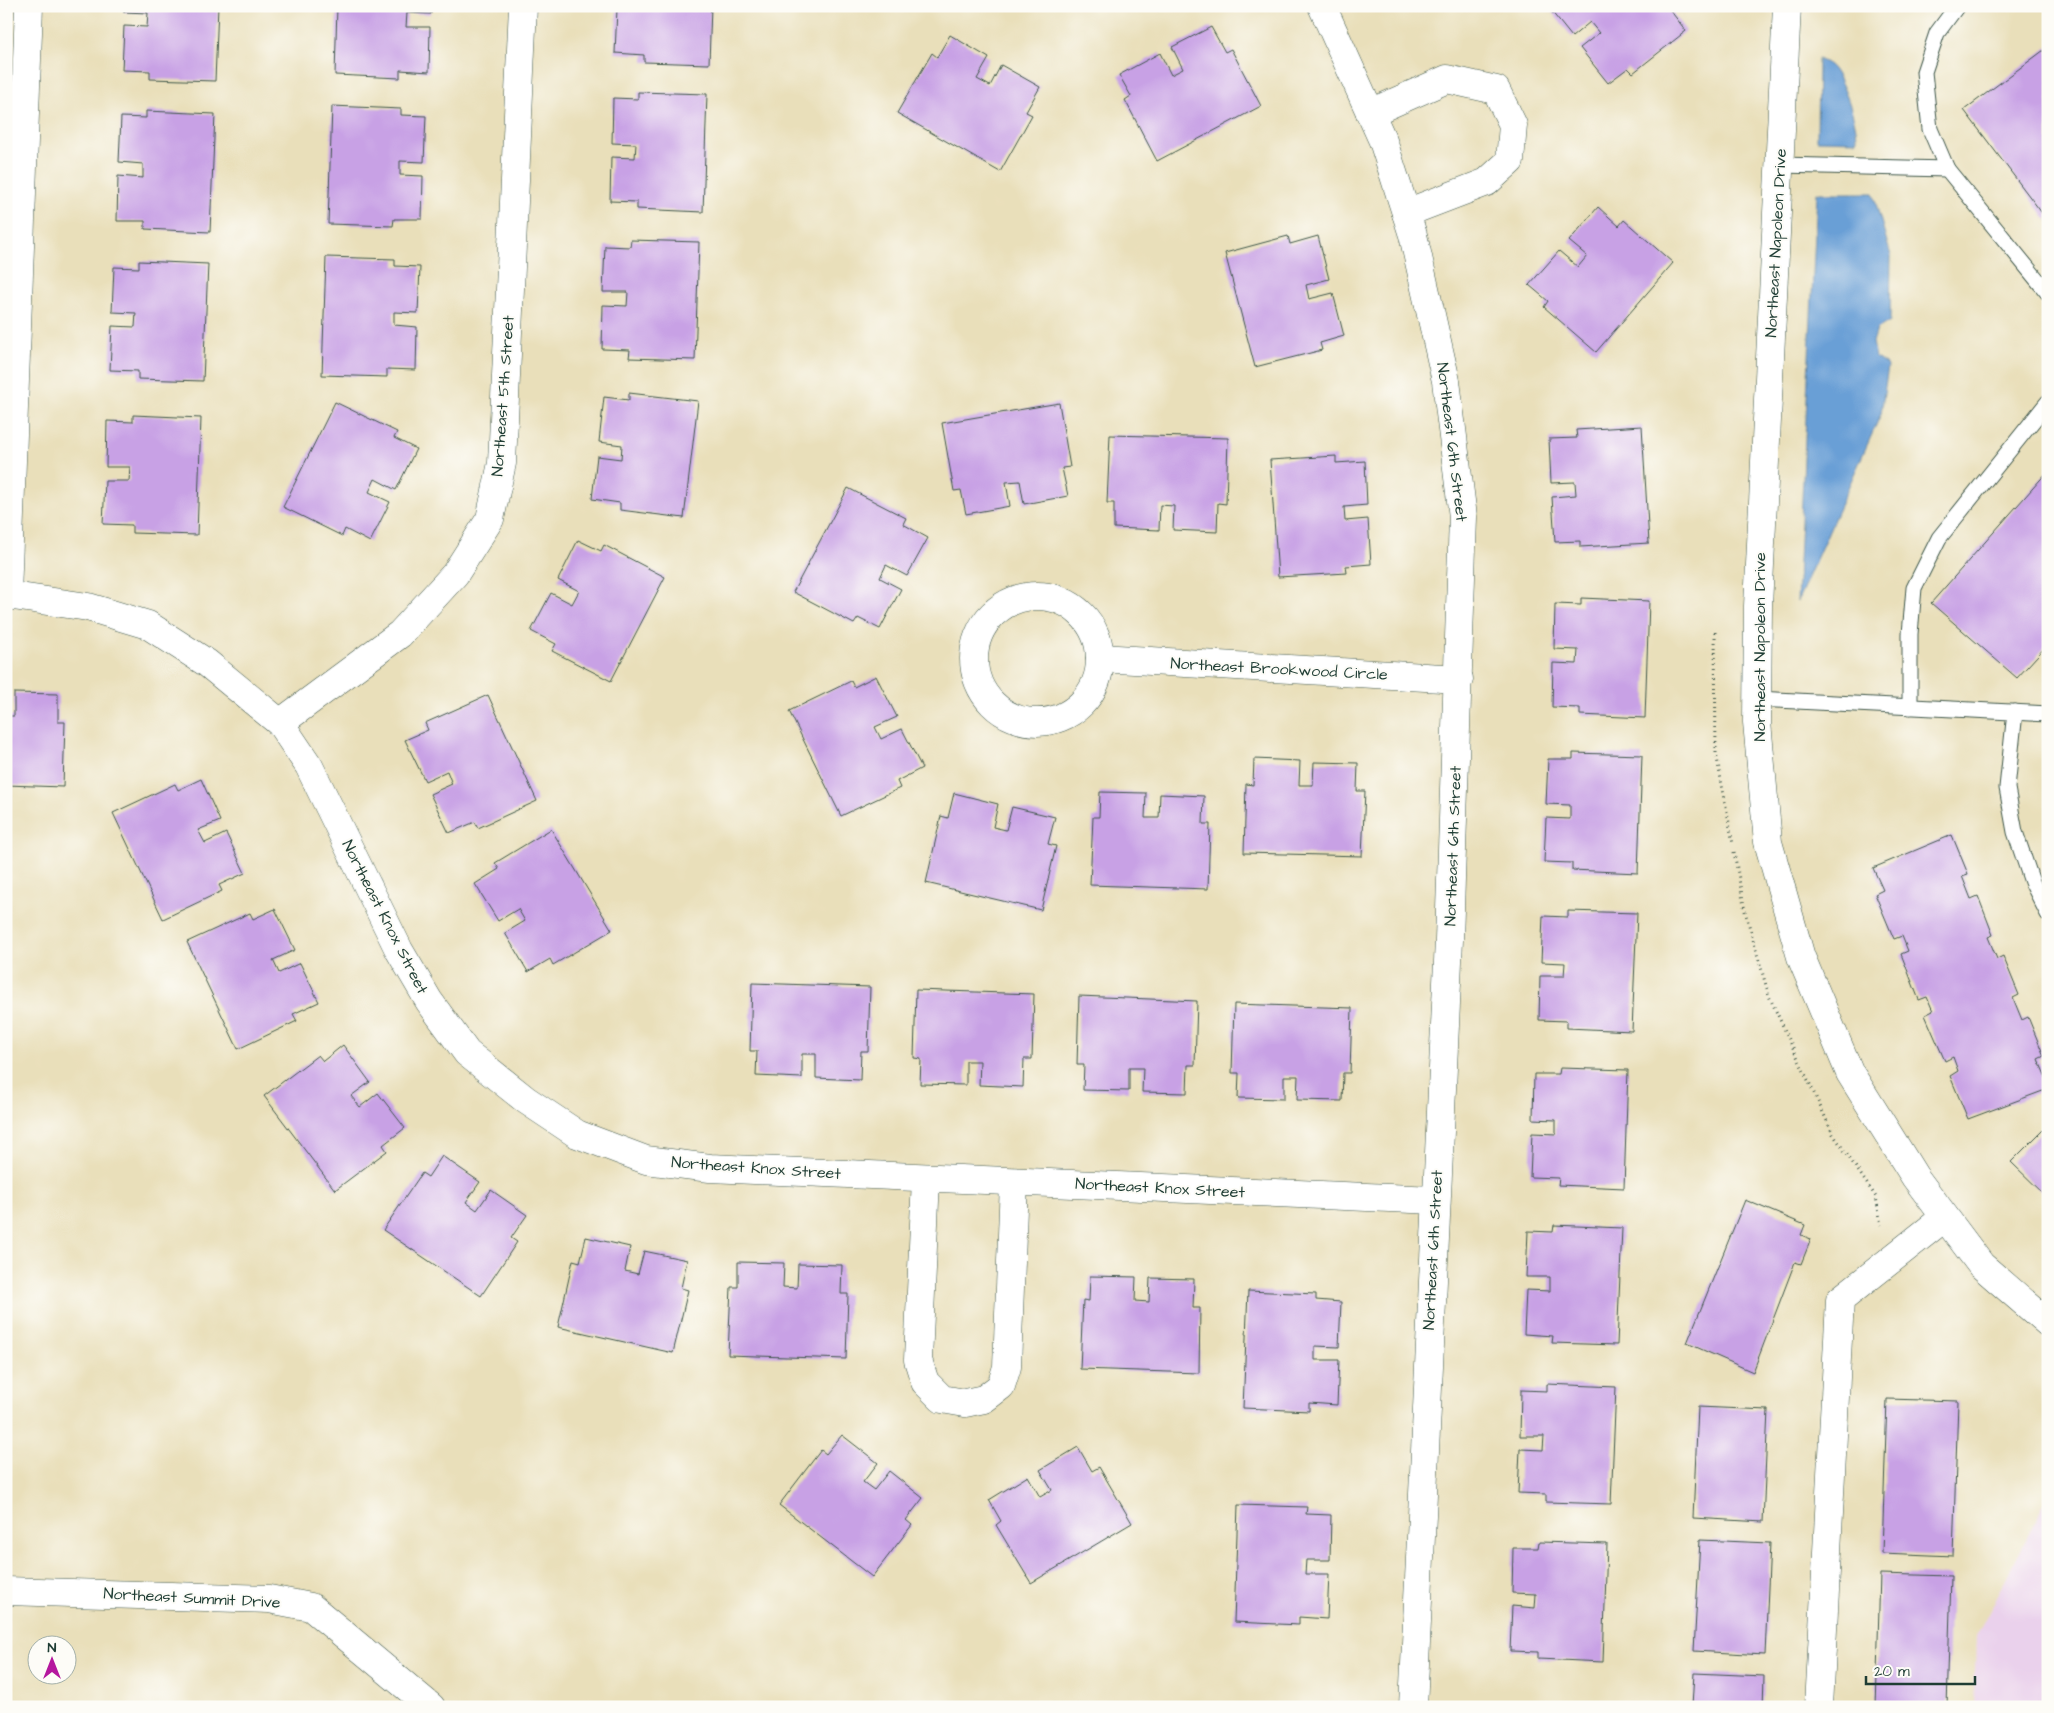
<svg xmlns="http://www.w3.org/2000/svg" width="2054" height="1713" font-family="'Architects Daughter',sans-serif">
<rect width="100%" height="100%" fill="#fdfcf7"/>
<filter id="ink" filterUnits="userSpaceOnUse"><feTurbulence type="fractalNoise" baseFrequency=".02" numOctaves="2"/><feDisplacementMap in="SourceGraphic" scale="10" xChannelSelector="R" yChannelSelector="G"/><feConvolveMatrix kernelMatrix="1 2 1 2 8 2 1 2 1" color-interpolation-filters="sRGB"/></filter>
<filter id="wash" filterUnits="userSpaceOnUse"><feTurbulence type="fractalNoise" baseFrequency=".0096" numOctaves="4" result="noise"/><feDisplacementMap in="SourceGraphic" scale="20" xChannelSelector="R" yChannelSelector="G"/><feGaussianBlur stdDeviation="1.12" result="paint"/><feColorMatrix in="noise" values="0 0 0 0 0 0 0 0 0 0 0 0 0 0 0 0 0 1.4 0 .05"/><feComposite in="paint" operator="in"/></filter>
<g filter="url(#wash)">
<rect width="100%" height="100%" fill="#e9dfba"/>
<polygon fill="#ead1ec" points="2048,1497 2048,1707 1974,1707 1976,1636"/>
<g fill="#699fd6" stroke="#446e85">
<path d="M 1818,59 C 1821,61 1826,62 1829,65 C 1842,75 1858,124 1857,141 L 1817,140 Z"/>
<polygon points="1817,193 1873,193 1891,256 1890,321 1877,329 1873,342 1876,358 1888,366 1881,414 1797,602"/>
</g>
<g id="blocks">
<g fill="#c8a1e5">
<polygon points="124,6 218,6 215,81 150,79 150,71 122,70 124,26 147,27 148,13 124,12"/>
<polygon points="337,6 431,6 431,14 407,13 406,27 430,27 429,72 400,70 400,78 335,75"/>
<polygon points="641,6 711,6 709,64 644,62 644,55 615,53 617,9 641,10"/>
<polygon points="1547,6 1667,6 1686,31 1633,73 1628,68 1608,83 1580,48 1599,33 1590,22 1572,37"/>
<polygon points="1211,27 1225,52 1231,49 1261,106 1157,161 1125,100 1131,96 1119,75 1160,53 1171,75 1183,69 1172,47"/>
<polygon points="950,35 989,58 977,79 990,86 1001,65 1040,87 1026,112 1032,115 1000,172 897,113 932,53 937,57"/>
<polygon points="2048,47 2048,221 1964,110"/>
<polygon points="638,92 707,94 703,212 637,209 637,202 610,201 611,157 635,158 636,144 612,143 613,98 638,99"/>
<polygon points="332,106 401,109 401,115 426,116 424,162 400,161 400,175 423,176 422,219 394,219 393,226 328,224"/>
<polygon points="146,111 215,114 210,232 145,229 145,221 117,221 118,176 143,178 143,164 119,162 121,117 146,118"/>
<polygon points="1598,207 1619,226 1624,220 1673,263 1596,352 1544,307 1548,301 1529,285 1559,251 1578,267 1587,256 1569,241"/>
<polygon points="1288,236 1290,244 1318,236 1329,279 1306,285 1309,299 1333,293 1344,336 1320,343 1322,350 1255,367 1225,253"/>
<polygon points="631,240 699,242 695,360 629,358 630,350 602,349 603,305 627,306 628,292 603,292 605,246 630,247"/>
<polygon points="326,257 395,259 395,266 420,267 418,313 394,312 394,325 417,327 416,370 387,369 387,377 322,375"/>
<polygon points="139,261 208,264 203,381 138,379 138,371 110,370 112,326 135,327 136,313 112,312 114,267 139,268"/>
<polygon points="629,393 698,401 684,518 620,510 620,503 592,499 597,456 621,459 622,445 599,442 604,397 629,400"/>
<polygon points="335,402 397,432 394,438 416,449 396,490 375,479 369,492 390,502 370,542 345,529 342,536 283,507"/>
<polygon points="1059,403 1070,467 1062,468 1068,496 1024,504 1020,481 1006,482 1010,506 966,514 961,490 954,491 942,423"/>
<polygon points="133,415 201,418 197,535 132,533 132,525 103,524 105,481 129,481 130,467 106,467 107,421 133,422"/>
<polygon points="1642,426 1649,543 1580,547 1580,541 1555,542 1552,497 1576,495 1575,482 1551,483 1549,439 1577,438 1576,430"/>
<polygon points="1110,435 1228,438 1226,504 1218,503 1217,532 1173,530 1174,506 1160,505 1159,530 1114,528 1114,503 1107,503"/>
<polygon points="1336,456 1336,463 1365,461 1367,505 1344,507 1345,521 1368,519 1371,564 1346,566 1347,573 1278,577 1270,460"/>
<polygon points="2048,471 2048,644 2017,678 1931,603"/>
<polygon points="848,488 906,518 903,524 928,538 907,576 886,565 880,578 901,589 880,629 858,618 854,624 793,592"/>
<polygon points="578,540 601,551 604,545 665,577 611,681 552,651 556,644 531,631 551,593 572,604 579,591 558,580"/>
<polygon points="1581,598 1649,601 1645,718 1580,715 1580,708 1552,707 1553,663 1577,664 1578,650 1554,649 1555,604 1581,605"/>
<polygon points="876,676 897,717 875,727 881,739 902,729 922,768 897,781 900,788 841,816 789,711 851,681 854,687"/>
<polygon points="14,693 58,694 58,722 65,722 63,787 6,785 6,716 14,716"/>
<polygon points="488,695 537,801 478,828 475,822 449,833 430,794 452,784 447,771 425,781 405,740 428,730 425,723"/>
<polygon points="1573,753 1642,755 1638,873 1572,870 1572,863 1544,862 1546,818 1570,819 1570,805 1546,804 1548,759 1573,759"/>
<polygon points="1254,759 1300,761 1299,785 1313,785 1314,762 1358,763 1357,791 1365,791 1362,856 1244,853 1246,784 1253,785"/>
<polygon points="201,779 220,821 198,830 205,843 226,833 245,873 219,885 222,891 163,919 113,813 175,784 178,790"/>
<polygon points="1100,792 1146,793 1145,818 1159,818 1160,794 1204,796 1203,824 1210,824 1208,889 1090,885 1093,817 1099,817"/>
<polygon points="954,793 998,804 993,827 1006,830 1012,807 1055,817 1048,844 1056,846 1041,910 926,883 941,816 948,818"/>
<polygon points="551,829 612,930 553,965 550,959 528,972 505,933 525,921 518,909 498,921 475,884 499,869 495,863"/>
<polygon points="1952,835 1968,874 1962,876 1971,899 1978,896 1993,935 1988,937 1997,959 2003,956 2019,995 2013,998 2022,1020 2028,1017 2044,1056 2038,1059 2048,1082 2048,1089 1968,1119 1950,1076 1958,1071 1953,1057 1945,1061 1925,1015 1933,1011 1927,997 1919,1000 1901,954 1908,951 1902,936 1894,939 1875,894 1883,890 1873,868"/>
<polygon points="275,909 295,950 273,960 279,973 300,963 319,1002 293,1014 297,1021 238,1049 187,942 250,913 253,919"/>
<polygon points="1568,911 1637,913 1632,1031 1567,1028 1567,1021 1539,1020 1540,976 1564,976 1565,963 1541,962 1543,916 1568,917"/>
<polygon points="752,983 870,987 868,1051 861,1051 860,1080 816,1078 816,1054 802,1054 802,1078 756,1076 757,1051 750,1051"/>
<polygon points="916,990 1034,994 1032,1059 1024,1059 1023,1087 979,1085 980,1061 966,1061 966,1085 920,1084 921,1059 914,1058"/>
<polygon points="1079,996 1197,1001 1195,1065 1188,1065 1187,1093 1142,1092 1143,1068 1129,1068 1129,1091 1083,1090 1084,1065 1077,1065"/>
<polygon points="1234,1004 1352,1008 1350,1073 1343,1073 1342,1101 1297,1100 1298,1076 1284,1076 1284,1099 1238,1098 1239,1073 1232,1073"/>
<polygon points="343,1045 370,1082 351,1096 360,1107 378,1093 405,1128 383,1145 387,1151 335,1190 264,1096 318,1055 323,1061"/>
<polygon points="1560,1068 1628,1070 1624,1188 1558,1185 1559,1178 1530,1177 1532,1133 1556,1134 1556,1120 1533,1119 1534,1074 1559,1074"/>
<polygon points="2048,1125 2048,1198 2011,1162"/>
<polygon points="442,1156 480,1182 466,1202 477,1210 491,1190 527,1215 511,1238 517,1242 481,1296 383,1230 422,1173 428,1177"/>
<polygon points="1745,1200 1805,1225 1801,1235 1811,1239 1801,1264 1795,1262 1753,1372 1687,1343"/>
<polygon points="1554,1225 1622,1228 1617,1345 1552,1343 1553,1336 1524,1334 1526,1290 1550,1291 1550,1277 1526,1277 1528,1231 1553,1232"/>
<polygon points="586,1237 630,1247 625,1271 638,1274 644,1251 687,1260 681,1288 688,1290 673,1353 558,1327 573,1260 580,1262"/>
<polygon points="738,1262 784,1263 783,1287 797,1288 798,1264 842,1265 841,1294 848,1294 846,1359 728,1355 731,1287 738,1287"/>
<polygon points="1090,1276 1136,1277 1135,1301 1149,1302 1150,1278 1194,1279 1193,1308 1200,1308 1199,1373 1080,1369 1083,1300 1089,1301"/>
<polygon points="1248,1291 1316,1294 1316,1300 1341,1302 1339,1347 1315,1346 1315,1360 1339,1360 1337,1405 1309,1403 1309,1411 1243,1408"/>
<polygon points="1547,1384 1616,1387 1611,1504 1546,1502 1546,1494 1518,1493 1520,1449 1543,1450 1544,1436 1520,1436 1521,1390 1547,1391"/>
<polygon points="1887,1399 1958,1401 1953,1556 1882,1553"/>
<polygon points="1698,1407 1768,1410 1763,1522 1693,1518"/>
<polygon points="842,1435 878,1463 863,1482 874,1490 889,1471 923,1498 906,1520 912,1525 872,1577 779,1505 821,1450 826,1454"/>
<polygon points="1078,1447 1092,1471 1099,1467 1132,1523 1031,1583 996,1525 1001,1521 989,1500 1028,1476 1040,1497 1052,1490 1040,1470"/>
<polygon points="1238,1505 1307,1507 1306,1514 1331,1515 1330,1560 1306,1560 1305,1574 1329,1574 1327,1619 1299,1617 1299,1625 1234,1622"/>
<polygon points="1700,1540 1770,1543 1765,1655 1694,1651"/>
<polygon points="1539,1542 1607,1544 1603,1662 1538,1659 1538,1652 1510,1651 1512,1606 1535,1608 1536,1594 1512,1593 1513,1548 1538,1548"/>
<polygon points="1880,1574 1951,1576 1947,1707 1876,1707"/>
<polygon points="1694,1673 1764,1676 1763,1707 1692,1707"/>
</g>
</g>
</g>
<g filter="url(#ink)">
<use href="#blocks" fill-opacity="0" stroke="#3d5548" stroke-width="1"/>
<g fill="none" stroke-linecap="round" stroke-linejoin="round">
<g stroke="#3d5548" stroke-width="17">
<g id="service">
<polyline points="1780,165 1947,169 1930,129 1924,72 1937,33 1957,6"/>
<polyline points="1947,169 2048,293"/>
<polyline points="1757,699 2048,714"/>
<polyline points="1910,707 1910,634 1914,588 1939,538 2048,402"/>
<polyline points="2015,712 2007,788 2015,832 2032,882 2048,914"/>
</g>
</g>
<g stroke="#3d5548" stroke-width="29">
<g id="minor">
<polyline points="1322,6 1383,141 1413,235 1446,381 1463,517 1449,940 1413,1707"/>
<polyline points="1787,6 1758,606 1757,722 1768,842 1801,957 1850,1073 1915,1177 1981,1265 2048,1323"/>
<polyline points="1370,113 1447,79 1496,90 1513,125 1510,161 1487,182 1406,213"/>
<polyline points="6,595 88,607 148,625 207,663 280,723 309,766 399,950 429,1001 467,1053 526,1100 577,1134 646,1160 710,1168 1435,1200"/>
<polyline points="7,595 29,6"/>
<circle cx="1037" cy="659" r="63"/>
<polyline points="1100,658 1459,679"/>
<polyline points="280,723 400,634 455,574 490,519 502,463 523,6"/>
<polyline points="926,1178 918,1360 925,1382 942,1399 965,1403 984,1399 1001,1386 1007,1367 1014,1182"/>
<polyline points="6,1591 269,1599 311,1607 431,1707"/>
<polyline points="1819,1707 1840,1300 1945,1217"/>
</g>
</g>
<g stroke="#3d5548" stroke-width="3" stroke-dasharray="1 4" stroke-linecap="butt">
<polyline points="1715,632 1716,753 1733,844"/>
<polyline points="1734,852 1745,911 1769,996 1833,1134 1876,1197 1881,1225"/>
</g>
<use href="#service" stroke="#fff" stroke-width="15"/>
<use href="#minor" stroke="#fff" stroke-width="28"/>
</g>
</g>
<g text-anchor="middle" dominant-baseline="central" stroke-width="4" stroke-linejoin="round" paint-order="stroke">
<g font-size="16" fill="#1f3d34" stroke="#fdfcf7">
<text transform="translate(1776 243) rotate(-87)">Northeast Napoleon Drive</text>
<text transform="translate(503 396) rotate(-86)">Northeast 5th Street</text>
<text transform="translate(1452 442) rotate(83)">Northeast 6th Street</text>
<text transform="translate(1760 647) rotate(-90)">Northeast Napoleon Drive</text>
<text transform="translate(1279 669) rotate(3)">Northeast Brookwood Circle</text>
<text transform="translate(1453 846) rotate(-88)">Northeast 6th Street</text>
<text transform="translate(385 917) rotate(63)">Northeast Knox Street</text>
<text transform="translate(756 1168) rotate(4)">Northeast Knox Street</text>
<text transform="translate(1160 1188) rotate(3)">Northeast Knox Street</text>
<text transform="translate(1433 1250) rotate(-87)">Northeast 6th Street</text>
<text transform="translate(192 1598) rotate(3)">Northeast Summit Drive</text>
</g>
</g>
<rect width="2054" height="1713" fill="none" stroke="#fdfcf7" stroke-width="25"/>
<g transform="translate(52 1660)"><circle r="24" fill="#fdfcf7" stroke="#a4b0a9"/>
<path d="M0-4L9 19L0 12L-9 19Z" fill="#b5179e"/>
<text y="-8" font-size="14" font-weight="bold" text-anchor="middle" fill="#1f3d34">N</text>
</g>
<path d="M1866 1676v8h109v-8" fill="none" stroke="#1f3d34" stroke-width="2.5"/>
<text x="1874" y="1676" font-size="15" fill="#1f3d34" stroke="#fdfcf7" stroke-width="4" paint-order="stroke">20 m</text>
</svg>
